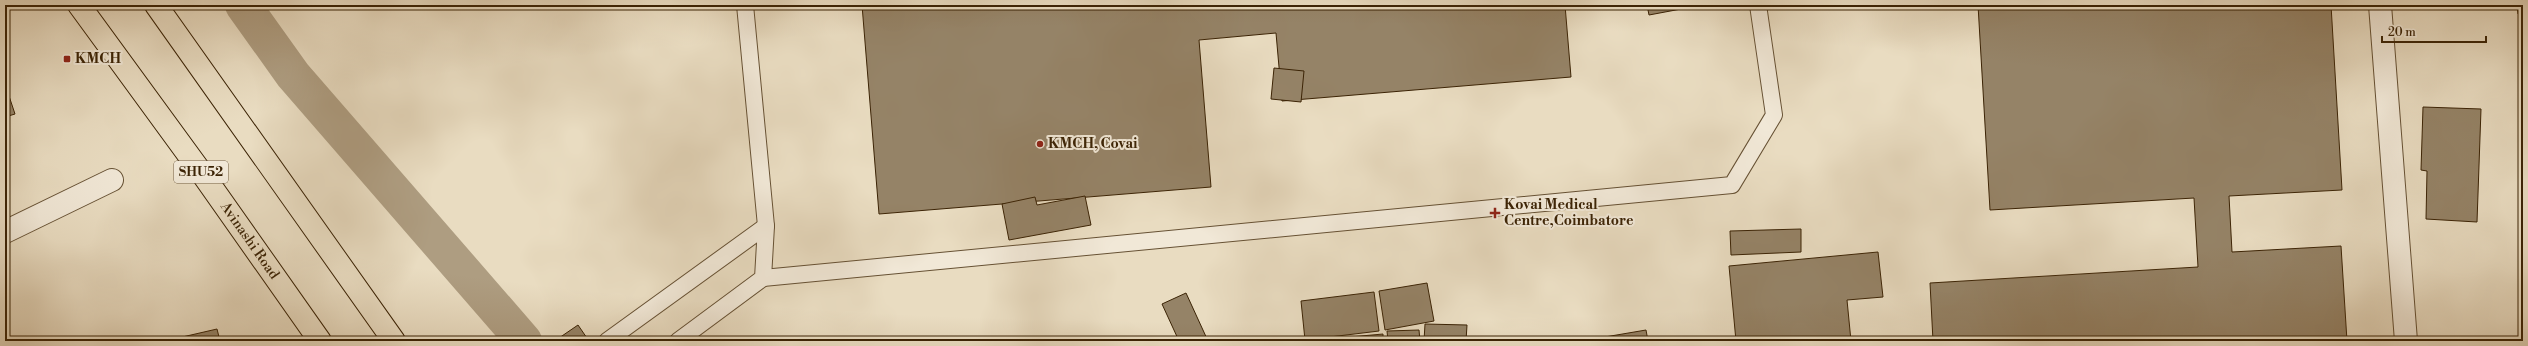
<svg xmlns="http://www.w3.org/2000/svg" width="2528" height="346" font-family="'Libre Bodoni',serif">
<rect width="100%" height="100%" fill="#e9dcc1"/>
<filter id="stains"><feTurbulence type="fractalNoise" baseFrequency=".005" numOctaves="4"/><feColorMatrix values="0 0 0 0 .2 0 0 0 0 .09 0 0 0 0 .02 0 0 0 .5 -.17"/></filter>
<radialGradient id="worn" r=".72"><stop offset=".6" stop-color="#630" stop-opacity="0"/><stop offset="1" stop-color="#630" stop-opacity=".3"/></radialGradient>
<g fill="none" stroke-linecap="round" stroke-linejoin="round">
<polyline stroke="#ae9d81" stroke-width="36" points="243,5 293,75 524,341"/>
</g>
<g fill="#958367" stroke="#3b2305">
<polygon points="862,5 1565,5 1571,77 1282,101 1276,33 1199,40 1211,187 879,214"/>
<polygon points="1647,5 1680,5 1681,9 1649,15"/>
<polygon points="1978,5 2331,5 2342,190 2229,196 2232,252 2341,246 2347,341 1933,341 1930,283 2198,267 2194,198 1990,210"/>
<polygon points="2517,5 2523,5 2523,14 2518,14"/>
<polygon points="1274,68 1304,71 1301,102 1271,99"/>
<polygon points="5,84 15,114 5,117"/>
<polygon points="2423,107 2481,109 2477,222 2426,219 2427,171 2421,170"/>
<polygon points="1085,196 1091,225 1009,240 1002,204 1035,197 1037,205"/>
<polygon points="1801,229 1801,252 1731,255 1730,231"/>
<polygon points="1878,252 1883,297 1847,300 1851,341 1736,341 1729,266"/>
<polygon points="1427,283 1434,321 1385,330 1379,291"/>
<polygon points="1374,292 1379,331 1305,340 1301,301"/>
<polygon points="1186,293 1208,341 1179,341 1162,304"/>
<polygon points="1425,324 1467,325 1466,341 1424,341"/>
<polygon points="578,325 589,341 561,341 559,338"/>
<polygon points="217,329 220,341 179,341 178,338"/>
<polygon points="1419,330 1420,341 1388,341 1387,331"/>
<polygon points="1646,330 1648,341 1599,341 1599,338"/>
<polygon points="1383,334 1383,341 1350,341 1350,337"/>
</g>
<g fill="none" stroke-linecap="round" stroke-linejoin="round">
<g stroke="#665134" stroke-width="18">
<g id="service">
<polyline points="763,278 1732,185 1774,115 1758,5"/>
<polyline points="607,341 766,226"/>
<polyline points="678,341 763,278 766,226 745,5"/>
</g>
</g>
<g stroke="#665134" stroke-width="24">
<g id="minor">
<polyline points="2380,5 2406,341"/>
<polyline points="5,232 112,180"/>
</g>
</g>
<g stroke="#3b2305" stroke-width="24">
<g id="primary">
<path id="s1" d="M 79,5 L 201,172 L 320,341"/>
<polyline points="156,5 394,341"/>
</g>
</g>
<use href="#service" stroke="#f1e8d7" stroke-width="16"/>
<use href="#minor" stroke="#f1e8d7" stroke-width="22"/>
<use href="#primary" stroke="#e9dcc1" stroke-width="22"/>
</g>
<g fill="#8f2418" stroke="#f1e8d7" stroke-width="1.5">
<rect x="63" y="55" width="8" height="8" rx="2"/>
<circle cx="1040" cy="144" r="4"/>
<path d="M1493 207h4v4h4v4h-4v4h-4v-4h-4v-4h4z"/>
</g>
<g text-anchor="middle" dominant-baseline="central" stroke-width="4" stroke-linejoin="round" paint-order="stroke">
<rect fill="#f1e8d7" stroke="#725e44" stroke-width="1" x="174" y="161" width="54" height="22" rx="3"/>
<g font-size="13" font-weight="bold" fill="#3b2305">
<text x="201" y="172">SHU52</text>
</g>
<g font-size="14" font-weight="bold" fill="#3b2305" stroke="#f1e8d7" text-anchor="start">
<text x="75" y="59">KMCH</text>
<text x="1048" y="144">KMCH, Covai</text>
<text x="1504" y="205">Kovai Medical<tspan x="1504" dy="16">Centre,Coimbatore</tspan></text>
</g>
<g font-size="14" fill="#3b2305" stroke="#f1e8d7">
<text stroke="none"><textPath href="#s1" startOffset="291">Avinashi Road</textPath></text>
</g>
</g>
<rect width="2528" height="346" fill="none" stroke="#e9dcc1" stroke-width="20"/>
<rect x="6" y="6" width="2516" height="334" fill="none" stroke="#3b2305" stroke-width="2"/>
<rect x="10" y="10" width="2508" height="326" fill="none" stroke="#3b2305"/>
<path d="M2382 36v6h104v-6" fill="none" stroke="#3b2305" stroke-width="2"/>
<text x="2388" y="36" font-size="12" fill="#3b2305" stroke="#f1e8d7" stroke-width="3" paint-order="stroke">20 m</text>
<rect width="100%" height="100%" filter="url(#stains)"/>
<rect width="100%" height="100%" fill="url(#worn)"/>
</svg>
